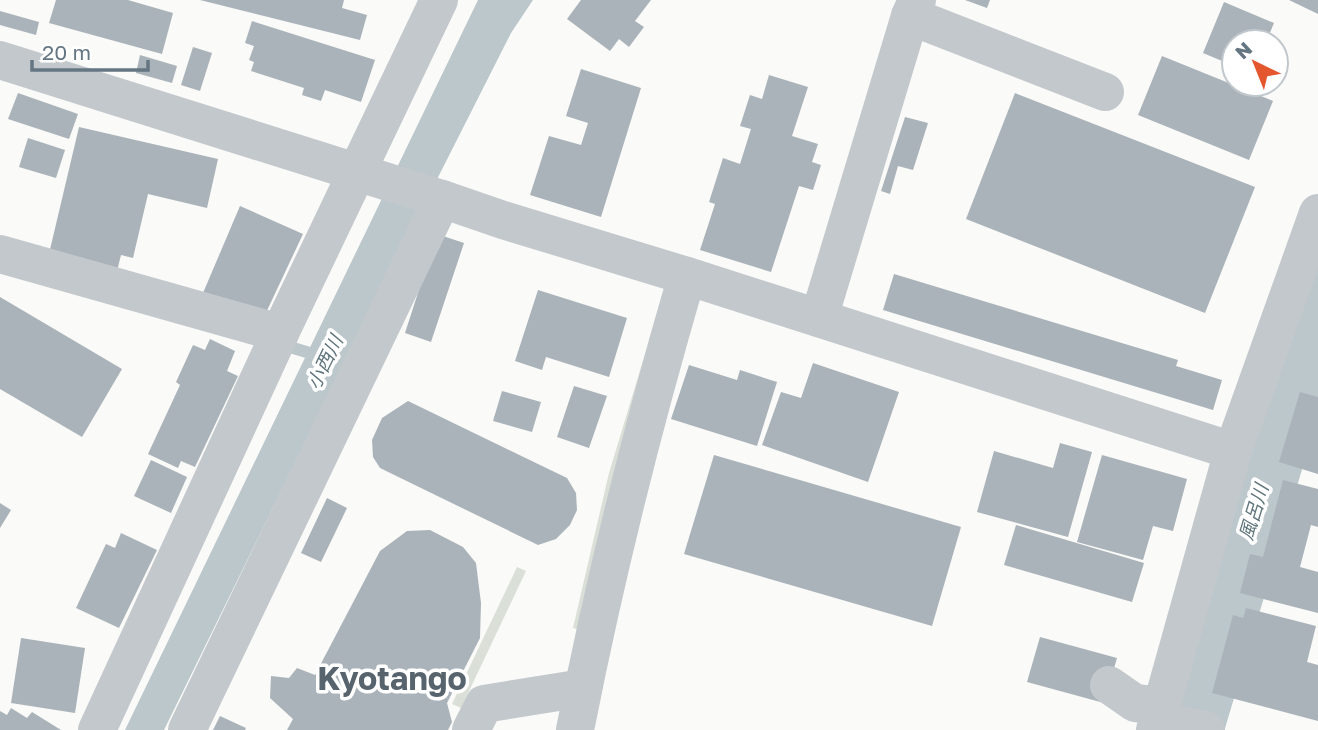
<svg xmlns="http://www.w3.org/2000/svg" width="1318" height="730" font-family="'Golos Text','Noto Sans JP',sans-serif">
<rect width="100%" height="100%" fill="#fafaf8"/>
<g fill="#dadfd7">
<polygon points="658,311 581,630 573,628 609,473"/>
<polygon points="517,567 526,571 461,708 452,704"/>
</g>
<polygon fill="#bbc7cb" points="478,0 533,0 511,33 338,375 164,730 125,730"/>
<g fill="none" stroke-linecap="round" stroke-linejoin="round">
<polyline stroke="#bbc7cb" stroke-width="12" points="280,344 323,357"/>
<polyline stroke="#bbc7cb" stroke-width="70" points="1188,730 1318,293"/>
</g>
<g fill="#aab3b9">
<polygon points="56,0 128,0 173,13 162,54 49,23"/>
<polygon points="200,0 344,0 342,8 367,15 360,40"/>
<polygon points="581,0 651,0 635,21 644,27 629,47 619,39 610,51 567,19"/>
<polygon points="965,0 990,0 987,8"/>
<polygon points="1289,0 1318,0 1318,14"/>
<polygon points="1224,2 1274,23 1266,42 1234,42 1234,66 1203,53"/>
<polygon points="0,11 39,22 36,35 0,25"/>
<polygon points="252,21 375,60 361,102 325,90 321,101 302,95 304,88 251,71 254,62 249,60 254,46 245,43"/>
<polygon points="193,47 212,53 200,91 181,85"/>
<polygon points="140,55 177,66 172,83 136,73"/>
<polygon points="1162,56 1273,101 1249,160 1138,115"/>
<polygon points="581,69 641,88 601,217 530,195 549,136 581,145 588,123 566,116"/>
<polygon points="769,75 808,87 792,136 818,144 812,162 821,165 813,190 799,186 771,272 700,250 715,204 709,202 723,158 740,164 751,129 740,126 750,95 762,99"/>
<polygon points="18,93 78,114 69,139 8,119"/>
<polygon points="1015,93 1255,187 1205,313 966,219"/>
<polygon points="905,117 928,123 913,170 898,166 890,194 881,191"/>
<polygon points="79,127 218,159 207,208 148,194 133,258 121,255 116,275 48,258"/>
<polygon points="28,138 65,150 56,178 19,167"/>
<polygon points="240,206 303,234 264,317 200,300"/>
<polygon points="437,234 464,243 431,342 405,333"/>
<polygon points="894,274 1178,360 1176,366 1222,380 1213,410 883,310"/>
<polygon points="538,290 627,318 609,377 546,357 542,370 515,361"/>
<polygon points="0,297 122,369 82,437 0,389"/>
<polygon points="210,339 235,351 227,371 238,376 195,467 181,461 178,468 148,454 180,385 176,382 193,345 205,350"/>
<polygon points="813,363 899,392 868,482 762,445 781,392 801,398"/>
<polygon points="689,365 737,380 740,370 777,382 757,446 671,419"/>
<polygon points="574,386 607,396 589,448 557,437"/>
<polygon points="502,391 541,402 532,432 493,421"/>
<polygon points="1300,392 1318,397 1318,474 1279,462"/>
<polygon points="408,401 567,478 576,493 577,510 570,525 556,539 538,545 380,468 373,457 372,440 382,418"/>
<polygon points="1060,443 1092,452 1068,537 977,512 994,451 1053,468"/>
<polygon points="714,455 961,527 932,626 684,554"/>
<polygon points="1102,455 1187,479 1173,531 1153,526 1143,560 1077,542"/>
<polygon points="151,460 187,477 171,513 134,496"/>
<polygon points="1283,480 1318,489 1318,527 1311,525 1300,567 1318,572 1318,613 1240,593 1250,554 1263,557"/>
<polygon points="327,498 347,508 321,562 301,553"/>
<polygon points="0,503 11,510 0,528"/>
<polygon points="1016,525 1144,563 1132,602 1004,565"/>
<polygon points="430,530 463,547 476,563 481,603 480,638 447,703 452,722 448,730 287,730 293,719 270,698 271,676 289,678 297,668 315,675 380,551 407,531"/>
<polygon points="121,533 157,550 119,628 76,608 106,544 115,548"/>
<polygon points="1246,608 1316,626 1307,662 1318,665 1318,721 1212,693 1233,615 1243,618"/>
<polygon points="1040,637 1117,658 1104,703 1027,682"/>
<polygon points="21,638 85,648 75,713 11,703"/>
<polygon points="11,708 27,718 32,712 61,730 0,730 0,711 7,715"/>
<polygon points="220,716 246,728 245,730 213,730"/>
</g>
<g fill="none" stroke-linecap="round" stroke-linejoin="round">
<g stroke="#c3c8cc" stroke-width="38">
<polyline points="910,16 1105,92"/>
<polyline points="0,60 442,199 503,220 687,276 1233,451"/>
<polyline points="0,254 280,333"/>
<polyline points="819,318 910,16 917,0"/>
<polyline points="1109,685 1135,703 1163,706"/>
<polyline points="1158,720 1206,730"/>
<polyline points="97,730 280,333 439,0"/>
<polyline points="187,730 442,199"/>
<polyline points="471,730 484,704 583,688"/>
<path d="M 575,730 C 605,577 643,426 687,276"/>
<polyline points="1155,730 1233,451 1318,213"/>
</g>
</g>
<g text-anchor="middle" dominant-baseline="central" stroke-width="7" stroke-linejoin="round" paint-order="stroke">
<g font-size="19" font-style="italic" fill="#60757c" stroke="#fff">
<text transform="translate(324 362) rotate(-64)">小西川</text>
<text transform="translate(1253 512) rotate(-73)">風呂川</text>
</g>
<g font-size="32" font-weight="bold" fill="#57646e" stroke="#fff">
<text x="392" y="678">Kyotango</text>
</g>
</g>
<g transform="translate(1255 63) rotate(317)"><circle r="33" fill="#ffffff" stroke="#c1c8cd" stroke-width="2"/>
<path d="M0-5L12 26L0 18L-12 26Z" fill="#e4572e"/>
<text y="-10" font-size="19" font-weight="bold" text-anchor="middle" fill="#657683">N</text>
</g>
<path d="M32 60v10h116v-10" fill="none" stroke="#657683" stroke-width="3.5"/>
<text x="42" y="60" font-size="21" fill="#657683" stroke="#ffffff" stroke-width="5" paint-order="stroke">20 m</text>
</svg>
